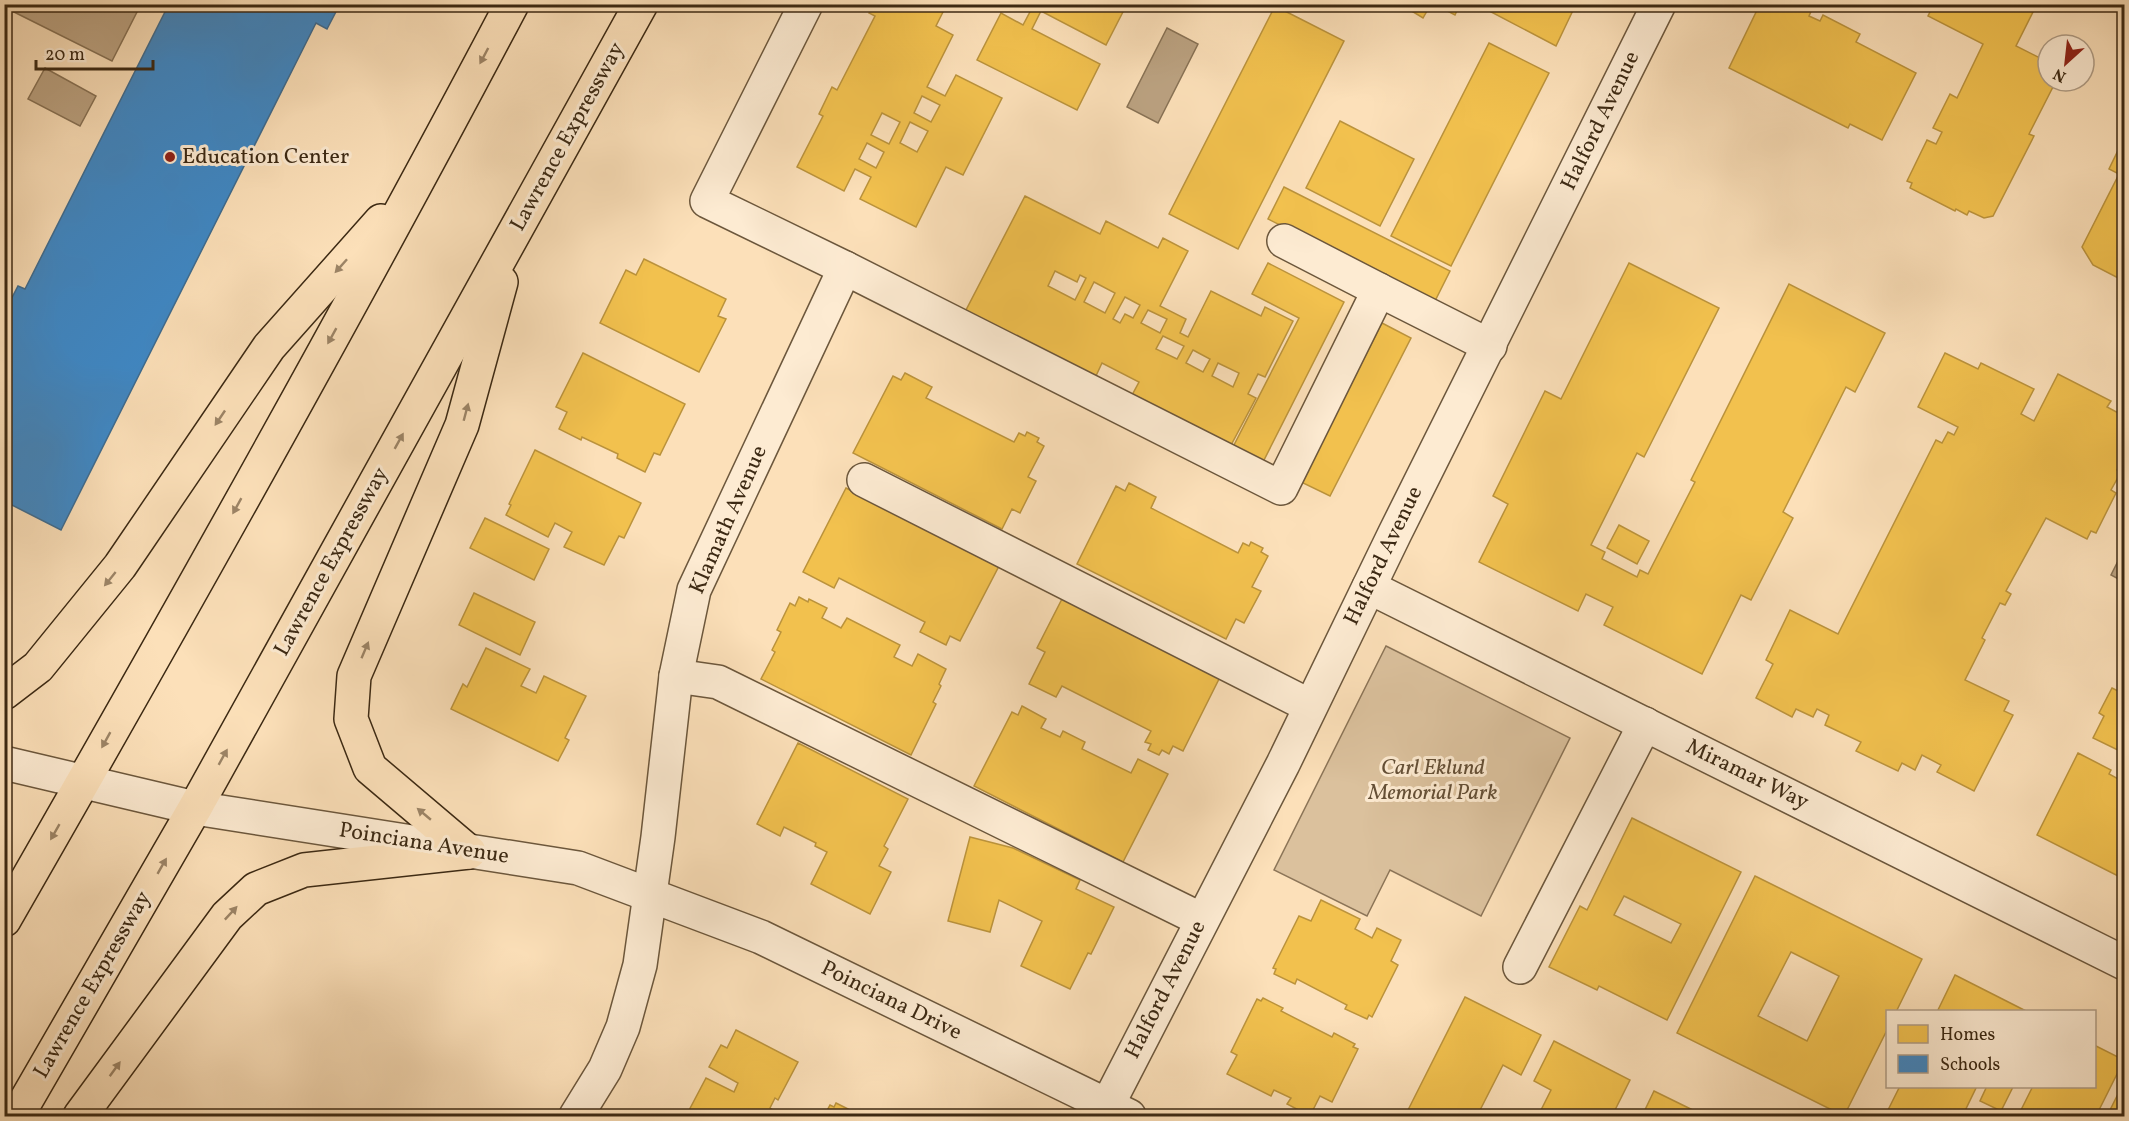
<svg xmlns="http://www.w3.org/2000/svg" width="2129" height="1121" font-family="Vollkorn,serif">
<rect width="100%" height="100%" fill="#fce0b9"/>
<filter id="stains"><feTurbulence type="fractalNoise" baseFrequency=".00333" numOctaves="4"/><feColorMatrix values="0 0 0 0 .2 0 0 0 0 .09 0 0 0 0 .02 0 0 0 .5 -.17"/></filter>
<radialGradient id="worn" r=".72"><stop offset=".6" stop-color="#630" stop-opacity="0"/><stop offset="1" stop-color="#630" stop-opacity=".3"/></radialGradient>
<polygon fill="#dbc19d" stroke="#8c7558" stroke-width="1.5" points="1386,646 1570,738 1481,916 1390,870 1367,916 1274,870"/>
<g fill="#bba281" stroke="#887255" stroke-width="1.5">
<polygon points="132,5 139,8 112,61 4,7 5,4"/>
<polygon points="1167,28 1198,44 1158,123 1127,107"/>
<polygon points="45,68 96,96 80,126 28,99"/>
<polygon points="2124,549 2124,582 2111,575"/>
</g>
<g fill="#f2c14e" stroke="#bb933c" stroke-width="1.5" fill-rule="evenodd">
<path d="M 874,4 L 947,4 L 936,26 L 953,35 L 927,87 L 945,96 L 956,75 L 1002,98 L 963,175 L 946,167 L 916,227 L 860,199 L 871,177 L 855,169 L 844,191 L 797,167 L 823,116 L 819,114 L 832,87 L 837,90 L 875,16 L 869,13 ZM 922,96 L 940,105 L 931,122 L 914,113 ZM 882,113 L 900,122 L 889,144 L 871,135 ZM 910,122 L 928,131 L 917,152 L 900,143 ZM 867,143 L 884,152 L 876,168 L 859,159 Z"/>
<polygon points="1026,4 1127,4 1106,45 1041,11 1032,29 1100,64 1077,110 977,60 1001,13 1023,25 1032,8"/>
<polygon points="1400,4 1431,4 1423,18"/>
<polygon points="1434,4 1460,4 1455,15"/>
<polygon points="1476,4 1576,4 1556,46"/>
<polygon points="1760,4 1802,4 1812,9 1809,16 1820,21 1823,15 1860,34 1856,42 1916,73 1882,140 1850,124 1848,128 1729,68"/>
<polygon points="1934,4 2037,4 2016,46 2048,62 2048,81 2056,81 2029,134 2034,136 1993,216 1984,218 1969,211 1967,215 1956,209 1955,211 1910,188 1912,183 1907,181 1927,140 1936,144 1942,132 1933,128 1950,94 1957,98 1983,44 1928,16"/>
<polygon points="1275,6 1344,41 1238,249 1169,214"/>
<polygon points="1489,43 1549,73 1451,266 1391,236"/>
<polygon points="1340,121 1414,159 1380,226 1306,188"/>
<polygon points="2124,138 2124,281 2093,265 2082,247 2119,174 2109,169"/>
<polygon points="1284,187 1450,271 1434,303 1268,219"/>
<path d="M 1025,196 L 1100,234 L 1106,221 L 1158,248 L 1163,238 L 1188,251 L 1160,306 L 1186,319 L 1180,333 L 1188,337 L 1211,291 L 1261,316 L 1265,307 L 1293,321 L 1265,377 L 1258,374 L 1248,394 L 1256,398 L 1230,447 L 1131,397 L 1139,382 L 1102,363 L 1095,378 L 965,312 ZM 1055,271 L 1077,282 L 1080,275 L 1086,278 L 1075,300 L 1048,286 ZM 1094,282 L 1115,293 L 1105,313 L 1084,302 ZM 1125,297 L 1140,305 L 1133,318 L 1125,314 L 1120,323 L 1113,319 ZM 1148,310 L 1167,319 L 1160,333 L 1141,323 ZM 1163,336 L 1184,346 L 1177,359 L 1156,349 ZM 1193,350 L 1210,359 L 1203,372 L 1186,363 ZM 1218,363 L 1239,373 L 1233,387 L 1212,376 Z"/>
<polygon points="644,259 726,299 718,316 726,319 699,372 600,323 626,270 636,275"/>
<polygon points="1268,263 1344,302 1262,464 1232,449 1299,318 1252,294"/>
<polygon points="1629,263 1719,308 1644,457 1637,453 1591,545 1605,552 1602,559 1637,577 1640,570 1648,574 1695,482 1691,480 1789,284 1885,333 1855,392 1846,387 1783,512 1793,518 1751,600 1741,595 1702,674 1604,625 1613,607 1586,594 1578,611 1479,562 1508,504 1493,496 1545,391 1561,399"/>
<polygon points="1382,323 1411,338 1330,496 1301,482"/>
<polygon points="583,353 685,404 660,455 654,453 645,472 617,458 618,454 582,437 581,440 559,429 567,412 556,407"/>
<polygon points="1945,353 1978,369 1981,363 2034,389 2021,414 2034,421 2058,374 2111,401 2107,407 2124,416 2124,456 2117,470 2121,472 2111,490 2116,493 2096,533 2091,531 2087,539 2046,518 2006,591 2011,594 2005,605 2000,603 1982,638 1985,640 1965,680 2009,701 2004,711 2013,715 1974,791 1937,772 1941,765 1922,755 1915,770 1902,763 1898,771 1856,751 1861,742 1825,725 1829,715 1817,709 1813,717 1796,709 1792,717 1756,698 1773,664 1766,660 1790,610 1838,634 1936,440 1942,443 1948,432 1954,435 1958,427 1918,407"/>
<polygon points="905,373 932,387 926,398 1014,442 1019,433 1025,436 1027,432 1039,438 1037,442 1044,446 1028,477 1036,481 1020,513 1012,509 1002,529 853,453 893,376 901,380"/>
<polygon points="535,450 641,503 624,538 619,536 604,565 564,547 572,532 555,523 548,537 506,515 511,505 509,504"/>
<polygon points="1129,483 1156,497 1151,508 1238,553 1243,543 1249,546 1251,542 1263,548 1261,552 1268,556 1252,587 1261,591 1244,623 1236,619 1226,639 1077,564 1116,486 1125,491"/>
<polygon points="846,488 999,566 960,641 950,636 946,645 920,632 925,622 839,578 834,588 803,572"/>
<polygon points="485,518 549,549 534,580 470,548"/>
<polygon points="1619,525 1649,541 1637,564 1607,548"/>
<polygon points="474,593 535,622 520,655 459,625"/>
<polygon points="1064,595 1220,677 1183,751 1173,746 1169,754 1162,750 1159,755 1148,750 1151,744 1145,742 1151,731 1062,686 1056,697 1029,684 1045,652 1037,648"/>
<polygon points="799,597 808,602 809,599 827,608 822,618 841,628 847,618 900,645 894,657 912,666 918,654 946,669 939,684 941,686 933,702 936,704 911,755 761,679 775,652 772,650 781,632 777,630 790,603 795,606"/>
<polygon points="486,648 530,669 521,686 536,693 544,676 586,696 565,738 569,740 558,761 451,709 463,684 467,687"/>
<polygon points="2112,688 2124,694 2124,692 2124,753 2093,738 2104,716 2099,713"/>
<polygon points="1022,706 1046,719 1041,728 1060,737 1063,731 1085,742 1082,749 1131,773 1138,759 1168,774 1123,862 974,786 1012,712 1018,715"/>
<polygon points="798,743 908,799 884,846 888,849 879,866 891,872 870,914 811,884 827,852 815,846 816,843 784,827 780,836 757,824"/>
<polygon points="2078,753 2111,770 2109,774 2120,780 2122,775 2124,776 2124,879 2037,835"/>
<path d="M 1632,818 L 1741,872 L 1667,1020 L 1599,986 L 1597,990 L 1549,967 L 1580,906 L 1587,910 ZM 1624,896 L 1681,924 L 1671,943 L 1614,915 Z"/>
<polygon points="970,837 1013,848 1080,880 1076,889 1114,907 1091,954 1088,953 1070,989 1021,966 1042,921 999,900 990,932 948,921"/>
<path d="M 1755,876 L 1922,959 L 1896,1012 L 1888,1012 L 1888,1028 L 1844,1116 L 1677,1033 ZM 1791,952 L 1839,976 L 1807,1041 L 1758,1016 Z"/>
<polygon points="1321,900 1360,919 1355,929 1372,938 1377,928 1401,940 1391,961 1398,965 1372,1017 1369,1015 1367,1019 1345,1009 1347,1005 1297,979 1295,984 1274,974 1276,969 1273,968 1299,916 1311,921"/>
<polygon points="1955,975 2028,1012 1937,1012"/>
<polygon points="1465,997 1541,1035 1521,1075 1503,1065 1477,1116 1405,1116"/>
<polygon points="1263,998 1283,1008 1281,1011 1332,1037 1334,1033 1355,1044 1353,1047 1358,1049 1332,1102 1320,1096 1310,1116 1287,1104 1291,1098 1274,1090 1271,1096 1227,1074 1237,1055 1231,1052 1257,999 1261,1001"/>
<polygon points="736,1030 798,1062 778,1100 775,1098 770,1108 773,1110 769,1116 686,1116 706,1078 734,1092 738,1083 709,1067 721,1045 727,1048"/>
<polygon points="1554,1041 1630,1080 1612,1116 1538,1116 1551,1090 1534,1081"/>
<polygon points="2094,1045 2124,1060 2096,1116 2018,1116 2033,1086 2094,1086"/>
<polygon points="2124,1082 2124,1116 2107,1116"/>
<polygon points="1900,1086 1977,1086 1963,1115 1965,1116 1885,1116"/>
<polygon points="1987,1086 2013,1087 2001,1111 1980,1101"/>
<polygon points="1654,1091 1705,1116 1642,1116"/>
<polygon points="836,1103 860,1115 859,1116 824,1116 830,1105 834,1107"/>
</g>
<polygon fill="#3f88c5" stroke="#3e6c90" stroke-width="1.5" points="169,4 340,4 327,29 316,23 61,530 4,501 4,313 18,286 25,289"/>
<g fill="none" stroke-linecap="round" stroke-linejoin="round">
<g stroke="#6c573c" stroke-width="36">
<g id="minor">
<polyline points="806,4 707,201 845,268 1281,488 1379,290 1490,346"/>
<polyline points="1284,241 1379,290"/>
<polyline points="864,480 1310,706"/>
<polyline points="1369,587 2124,963"/>
<polyline points="676,676 718,682 1202,920"/>
<polyline points="4,763 195,808 578,868 761,937 1129,1116"/>
<polyline points="1520,967 1645,724"/>
<polyline points="1107,1106 1283,764 1395,533 1659,4"/>
<polyline points="576,1116 605,1069 623,1027 640,965 658,837 676,676 694,590 845,268"/>
</g>
</g>
<g stroke="#3c2913" stroke-width="36">
<g id="highway">
<polyline points="4,693 38,667 120,566 269,347 381,221"/>
<polyline points="469,852 370,768 351,719 354,676 462,425 501,282"/>
<path d="M 4,920 C 178,617 349,313 512,4"/>
<polyline points="17,1116 195,808 641,4"/>
<polyline points="80,1116 227,916 256,889 304,870 469,852"/>
</g>
</g>
<use href="#minor" stroke="#fdebd2" stroke-width="33"/>
<use href="#highway" stroke="#fce0b9" stroke-width="33"/>
</g>
<defs><path id="oneway-solid" d="M-6-.8H1V-3.2L6.5 0L1 3.2V.8H-6Z" transform="scale(1.5)"/></defs>
<g fill="#9c8466">
<use href="#oneway-solid" transform="translate(484 56) rotate(118)"/>
<use href="#oneway-solid" transform="translate(341 266) rotate(132)"/>
<use href="#oneway-solid" transform="translate(332 336) rotate(119)"/>
<use href="#oneway-solid" transform="translate(466 412) rotate(-75)"/>
<use href="#oneway-solid" transform="translate(220 418) rotate(124)"/>
<use href="#oneway-solid" transform="translate(399 441) rotate(-61)"/>
<use href="#oneway-solid" transform="translate(237 506) rotate(119)"/>
<use href="#oneway-solid" transform="translate(110 579) rotate(129)"/>
<use href="#oneway-solid" transform="translate(365 650) rotate(-67)"/>
<use href="#oneway-solid" transform="translate(106 740) rotate(119)"/>
<use href="#oneway-solid" transform="translate(223 757) rotate(-61)"/>
<use href="#oneway-solid" transform="translate(424 814) rotate(-140)"/>
<use href="#oneway-solid" transform="translate(55 832) rotate(120)"/>
<use href="#oneway-solid" transform="translate(162 866) rotate(-60)"/>
<use href="#oneway-solid" transform="translate(231 913) rotate(-47)"/>
<use href="#oneway-solid" transform="translate(115 1069) rotate(-54)"/>
</g>
<circle fill="#8f2418" stroke="#fdebd2" stroke-width="2" cx="170" cy="157" r="6"/>
<g text-anchor="middle" dominant-baseline="central" stroke-width="6" stroke-linejoin="round" paint-order="stroke">
<g font-size="22" fill="#3c2913" stroke="#fdebd2">
<text transform="translate(1601 121) rotate(-64)">Halford Avenue</text>
<text transform="translate(568 137) rotate(-61)">Lawrence Expressway</text>
<text transform="translate(729 520) rotate(-66)">Klamath Avenue</text>
<text transform="translate(1384 556) rotate(-64)">Halford Avenue</text>
<text transform="translate(332 562) rotate(-61)">Lawrence Expressway</text>
<text transform="translate(1747 775) rotate(26)">Miramar Way</text>
<text transform="translate(424 844) rotate(9)">Poinciana Avenue</text>
<text transform="translate(93 985) rotate(-60)">Lawrence Expressway</text>
<text transform="translate(1166 990) rotate(-63)">Halford Avenue</text>
<text transform="translate(891 1001) rotate(26)">Poinciana Drive</text>
</g>
<g font-size="22" fill="#3c2913" stroke="#fdebd2" text-anchor="start">
<text x="182" y="157">Education Center</text>
</g>
<g font-size="22" font-style="italic" fill="#644f36" stroke="#fdebd2">
<text x="1433" y="768">Carl Eklund<tspan x="1433" dy="25">Memorial Park</tspan></text>
</g>
</g>
<rect width="2129" height="1121" fill="none" stroke="#fce0b9" stroke-width="24"/>
<rect x="6" y="6" width="2117" height="1109" fill="none" stroke="#3c2913" stroke-width="3"/>
<rect x="12" y="12" width="2105" height="1097" fill="none" stroke="#3c2913" stroke-width="1.5"/>
<rect x="1886" y="1010" width="210" height="78" fill="#fdebd2" stroke="#b09d86" stroke-width="1.5"/>
<rect x="1898" y="1025" width="30" height="18" fill="#f2c14e" stroke="#b09d86" stroke-width="1.5"/>
<text x="1940" y="1040" font-size="18" fill="#3c2913">Homes</text>
<rect x="1898" y="1055" width="30" height="18" fill="#3f88c5" stroke="#b09d86" stroke-width="1.5"/>
<text x="1940" y="1070" font-size="18" fill="#3c2913">Schools</text>
<g transform="translate(2066 63) rotate(207)"><circle r="28" fill="#fdebd2" stroke="#b09d86" stroke-width="1.5"/>
<path d="M0-4.5L10 22L0 15L-10 22Z" fill="#8f2418"/>
<text y="-9" font-size="16" font-weight="bold" text-anchor="middle" fill="#3c2913">N</text>
</g>
<path d="M36 60v9h117v-9" fill="none" stroke="#3c2913" stroke-width="3"/>
<text x="45" y="60" font-size="18" fill="#3c2913" stroke="#fdebd2" stroke-width="4.5" paint-order="stroke">20 m</text>
<rect width="100%" height="100%" filter="url(#stains)"/>
<rect width="100%" height="100%" fill="url(#worn)"/>
</svg>
